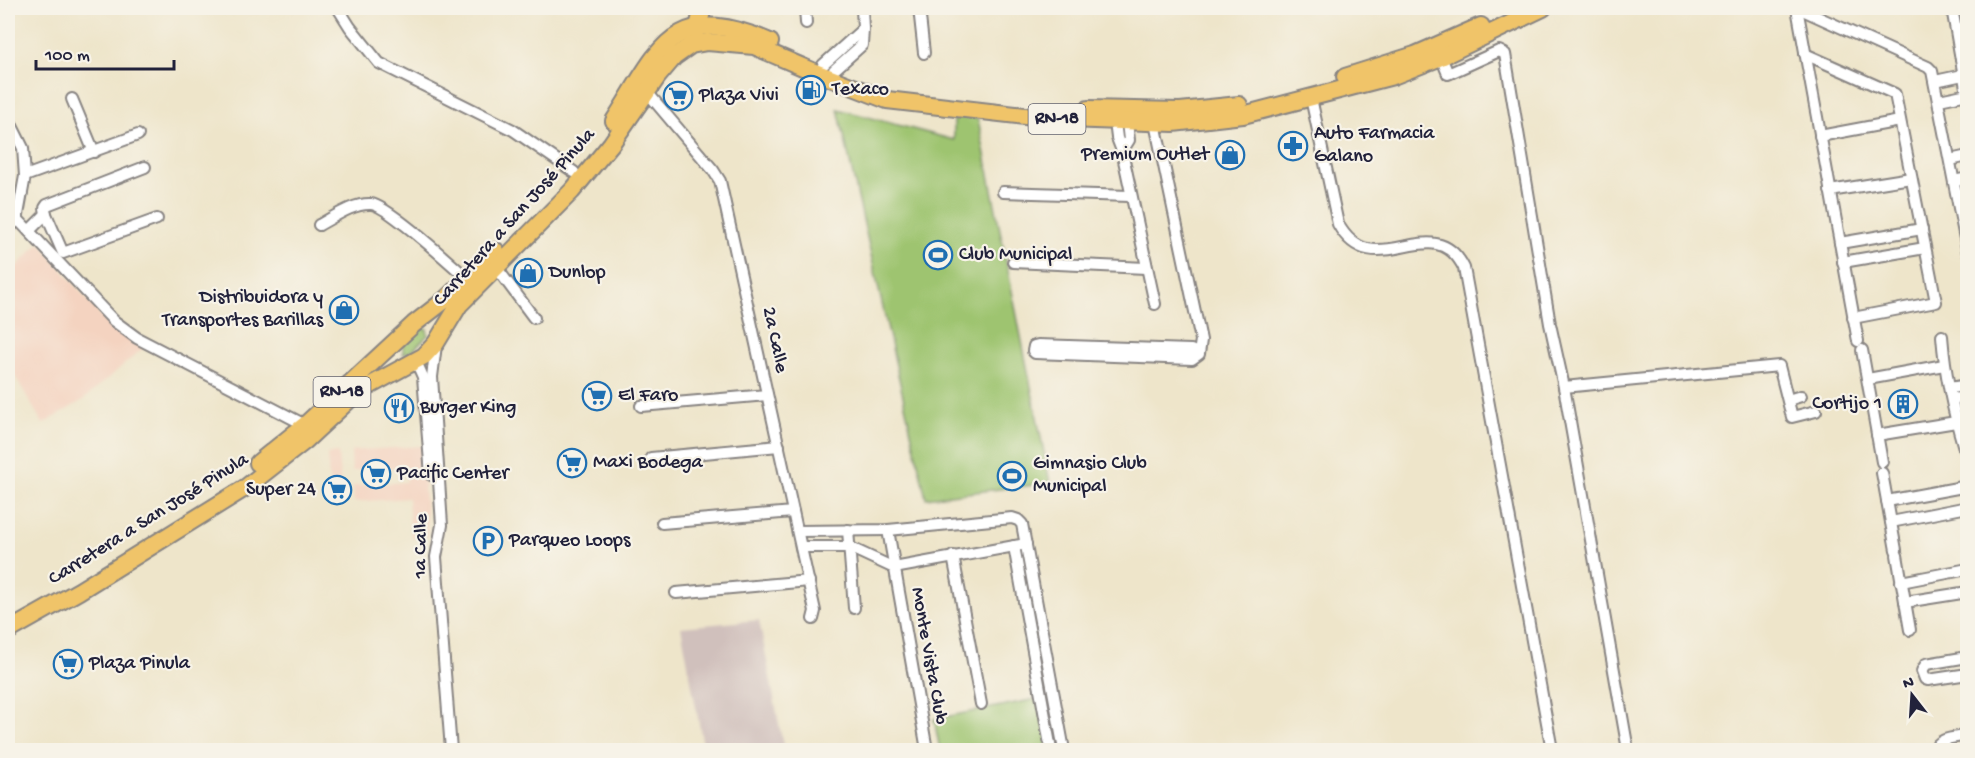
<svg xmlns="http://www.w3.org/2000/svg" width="1975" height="758" font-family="'Gochi Hand',sans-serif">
<rect width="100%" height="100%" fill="#f7f3e8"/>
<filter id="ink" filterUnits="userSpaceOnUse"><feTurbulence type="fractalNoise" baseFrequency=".0167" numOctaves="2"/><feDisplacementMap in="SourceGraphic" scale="12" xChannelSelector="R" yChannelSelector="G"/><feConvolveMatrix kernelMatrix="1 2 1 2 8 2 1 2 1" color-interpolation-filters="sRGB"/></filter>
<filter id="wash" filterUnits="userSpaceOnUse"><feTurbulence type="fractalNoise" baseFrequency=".008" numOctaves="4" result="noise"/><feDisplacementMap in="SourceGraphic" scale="24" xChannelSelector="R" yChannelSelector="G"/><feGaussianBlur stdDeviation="1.35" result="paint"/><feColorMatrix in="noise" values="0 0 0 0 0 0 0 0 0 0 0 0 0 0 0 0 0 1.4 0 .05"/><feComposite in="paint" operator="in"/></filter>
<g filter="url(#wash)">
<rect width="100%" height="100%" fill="#eee5ca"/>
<g fill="#f4d3c0">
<polygon points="40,243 106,322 117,329 150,342 83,400 43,424 8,364 8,275"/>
<polygon points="421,446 428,537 411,538 408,498 354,502 353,486 406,482 405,467 352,471 351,451"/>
<polygon points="338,453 342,503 331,504 327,454"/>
</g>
<polygon fill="#d0c0bc" points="759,620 784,750 704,750 681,627"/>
<g fill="#9ec46f" stroke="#607355" stroke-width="1.5">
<polygon points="838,109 954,140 954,113 978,119 1050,483 926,498"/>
<polygon points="421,327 427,329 428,335 412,351 403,354 403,345"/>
<polygon points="1042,698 1052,750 940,750 934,719"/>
</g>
</g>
<g filter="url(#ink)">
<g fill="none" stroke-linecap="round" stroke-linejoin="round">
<g stroke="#888482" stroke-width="14">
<g id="minor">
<polyline points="338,8 350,27 379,63 513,130 574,172"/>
<polyline points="805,8 806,23"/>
<polyline points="919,8 924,53"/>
<polyline points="1797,8 1858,341"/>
<polyline points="1798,8 1928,67 1932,71 1968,254"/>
<polyline points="1952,8 1967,94"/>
<polyline points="1805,54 1895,94 1936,302 1853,318"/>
<polyline points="1441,57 1448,74 1499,51 1505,54 1550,324 1564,387 1628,750"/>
<polyline points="823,65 863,29"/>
<polyline points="834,70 862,45 863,29 862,8"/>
<polyline points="1935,81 1963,75"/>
<polyline points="647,92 713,170 720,181 815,611 813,619"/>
<path d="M 1311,98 L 1338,224 C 1373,288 1434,206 1464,268 L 1552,750"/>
<polyline points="72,99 94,152"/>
<polyline points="1939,100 1968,94"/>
<polyline points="8,118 23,148 25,176 17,220 8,229"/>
<polyline points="1115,122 1117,138 1122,151 1155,304"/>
<polyline points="1155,123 1201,340 1199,354 1192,359 1035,353 1033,351 1034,346 1038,345 1191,350 1199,354"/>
<polyline points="1820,136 1900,121"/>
<polyline points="1122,151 1129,140 1127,122"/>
<polyline points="1950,160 1968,156"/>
<polyline points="145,167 47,205 45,208 46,214 63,253 157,219"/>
<polyline points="25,176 138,135"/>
<polyline points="1954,181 1968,178"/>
<polyline points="1830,191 1911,178"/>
<polyline points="1003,192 1130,196"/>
<polyline points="8,209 114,321 137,338 305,425"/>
<path d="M 319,225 C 334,217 353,203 371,204 C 387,205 452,265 468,279"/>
<polyline points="29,231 46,214"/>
<polyline points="1840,243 1922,229"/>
<polyline points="1013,262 1146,268"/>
<polyline points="1843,262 1925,248"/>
<polyline points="496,267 534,318"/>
<path d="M 1942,336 C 1945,374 1953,411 1964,448"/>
<polyline points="436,345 432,377 442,525 436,557 451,750"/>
<polyline points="1862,350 1882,462"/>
<polyline points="413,363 419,368 423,377 431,475"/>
<polyline points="1868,379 1944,365"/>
<polyline points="1564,387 1779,366 1792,417 1816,411"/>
<polyline points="1950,388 1968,385"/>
<polyline points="1952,399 1968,397"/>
<polyline points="1788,400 1801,396"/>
<polyline points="641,406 767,395"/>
<polyline points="1877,435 1956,422"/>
<polyline points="651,458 779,446"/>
<polyline points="1882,473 1896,550"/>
<polyline points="1887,501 1968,486"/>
<polyline points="1891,522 1968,507"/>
<polyline points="662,523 793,512"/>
<polyline points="848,530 854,608"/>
<polyline points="888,530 927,750"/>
<polyline points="798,531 888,530 1012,518 1018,520 1022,524 1064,750"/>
<polyline points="1014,546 1051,750"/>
<polyline points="801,547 849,547 894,568 1026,544"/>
<polyline points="1897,555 1910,630"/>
<polyline points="953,556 981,704"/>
<polyline points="1901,582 1968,569"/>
<polyline points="676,593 809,581"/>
<polyline points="1905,602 1968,592"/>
<polyline points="1968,657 1926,664 1922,671 1925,679 1928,680 1968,674"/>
<path d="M 1935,750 C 1939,737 1955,738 1968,735"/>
</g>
</g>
<g stroke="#888482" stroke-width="20">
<g id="primary">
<polyline points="693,34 698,27 703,8"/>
<polyline points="1345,77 1415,55 1481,26"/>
<polyline points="1088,109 1180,111 1239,105"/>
<path d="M 614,121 C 660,49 672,0 770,42"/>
<polyline points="258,463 305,425 414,324 445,300 496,251"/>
<polyline points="8,631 79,591 245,488 305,441 350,399 371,385 424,356 436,343 459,305 572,191 611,144 658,76 674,57 691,45 707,42 754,46 812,71 887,100 1042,118 1173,123 1243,115 1393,76 1441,57 1543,8"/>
</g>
</g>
<use href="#minor" stroke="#fff" stroke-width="10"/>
<use href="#primary" stroke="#f0c469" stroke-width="16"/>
</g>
</g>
<defs>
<g id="fuel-ring" transform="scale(1.5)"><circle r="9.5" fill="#f7f3e8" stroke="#1f6fb2" stroke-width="1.5"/><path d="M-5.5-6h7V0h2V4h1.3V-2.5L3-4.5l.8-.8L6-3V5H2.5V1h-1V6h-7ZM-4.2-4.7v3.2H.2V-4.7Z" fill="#1f6fb2"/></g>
<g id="supermarket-ring" transform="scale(1.5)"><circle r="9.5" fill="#f7f3e8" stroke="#1f6fb2" stroke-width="1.5"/><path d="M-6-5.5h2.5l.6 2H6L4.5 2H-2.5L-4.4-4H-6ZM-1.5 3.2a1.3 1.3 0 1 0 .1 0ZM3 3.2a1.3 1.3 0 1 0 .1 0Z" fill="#1f6fb2"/></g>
<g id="pharmacy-ring" transform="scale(1.5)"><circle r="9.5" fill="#f7f3e8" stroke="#1f6fb2" stroke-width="1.5"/><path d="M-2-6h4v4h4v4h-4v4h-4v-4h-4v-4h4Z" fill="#1f6fb2"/></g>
<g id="shop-ring" transform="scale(1.5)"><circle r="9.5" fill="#f7f3e8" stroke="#1f6fb2" stroke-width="1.5"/><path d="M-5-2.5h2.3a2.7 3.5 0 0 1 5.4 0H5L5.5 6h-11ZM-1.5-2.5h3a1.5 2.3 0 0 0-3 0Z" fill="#1f6fb2"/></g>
<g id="stadium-ring" transform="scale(1.5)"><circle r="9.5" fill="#f7f3e8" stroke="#1f6fb2" stroke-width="1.5"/><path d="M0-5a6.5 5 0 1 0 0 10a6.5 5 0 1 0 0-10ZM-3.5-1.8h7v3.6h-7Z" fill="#1f6fb2"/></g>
<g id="building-ring" transform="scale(1.5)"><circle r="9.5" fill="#f7f3e8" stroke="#1f6fb2" stroke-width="1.5"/><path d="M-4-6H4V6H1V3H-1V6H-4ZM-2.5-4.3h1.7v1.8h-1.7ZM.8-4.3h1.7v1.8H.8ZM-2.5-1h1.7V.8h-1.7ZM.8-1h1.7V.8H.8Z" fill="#1f6fb2"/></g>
<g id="restaurant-ring" transform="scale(1.5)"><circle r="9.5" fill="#f7f3e8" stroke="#1f6fb2" stroke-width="1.5"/><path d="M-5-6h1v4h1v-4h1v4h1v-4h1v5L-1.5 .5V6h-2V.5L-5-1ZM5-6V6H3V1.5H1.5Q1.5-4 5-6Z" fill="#1f6fb2"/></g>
<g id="parking-ring" transform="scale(1.5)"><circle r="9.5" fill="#f7f3e8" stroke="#1f6fb2" stroke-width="1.5"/><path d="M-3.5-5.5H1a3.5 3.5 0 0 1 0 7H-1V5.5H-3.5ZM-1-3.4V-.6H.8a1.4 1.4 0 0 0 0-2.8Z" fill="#1f6fb2"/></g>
</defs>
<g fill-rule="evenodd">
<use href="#fuel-ring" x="811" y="90"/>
<use href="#supermarket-ring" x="678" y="96"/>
<use href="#pharmacy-ring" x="1293" y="146"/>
<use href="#shop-ring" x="1230" y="155"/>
<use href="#stadium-ring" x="938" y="255"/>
<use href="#shop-ring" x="528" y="273"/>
<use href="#shop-ring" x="344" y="310"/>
<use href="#supermarket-ring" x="597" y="396"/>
<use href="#building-ring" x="1903" y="404"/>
<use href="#restaurant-ring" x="399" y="408"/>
<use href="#supermarket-ring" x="572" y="463"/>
<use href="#supermarket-ring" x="376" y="474"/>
<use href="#stadium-ring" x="1012" y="476"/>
<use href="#supermarket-ring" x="337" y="490"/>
<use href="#parking-ring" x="488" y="541"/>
<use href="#supermarket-ring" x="68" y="664"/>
</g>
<g text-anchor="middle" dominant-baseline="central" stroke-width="4.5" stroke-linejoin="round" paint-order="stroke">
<g fill="#f7f3e8" stroke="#62616f" stroke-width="1.5">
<rect x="1028.5" y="104" width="57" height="30" rx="4.5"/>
<rect x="313.5" y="377" width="57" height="30" rx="4.5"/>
</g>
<g font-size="18" font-weight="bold" fill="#22223b">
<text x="1057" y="119">RN-18</text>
<text x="342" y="392">RN-18</text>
</g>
<g font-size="20" fill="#22223b" stroke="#f7f3e8" text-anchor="start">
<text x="832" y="90">Texaco</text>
<text x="699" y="96">Plaza Vivi</text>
<text x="1314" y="134">Auto Farmacia<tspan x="1314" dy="23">Galano</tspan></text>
<text x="1209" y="155" text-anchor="end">Premium Outlet</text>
<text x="959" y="255">Club Municipal</text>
<text x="549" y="273">Dunlop</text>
<text x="323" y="298" text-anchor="end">Distribuidora y<tspan x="323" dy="23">Transportes Barillas</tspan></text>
<text x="618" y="396">El Faro</text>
<text x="1882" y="404" text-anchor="end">Cortijo 1</text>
<text x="420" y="408">Burger King</text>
<text x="593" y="463">Maxi Bodega</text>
<text x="1033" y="464">Gimnasio Club<tspan x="1033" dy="23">Municipal</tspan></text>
<text x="397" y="474">Pacific Center</text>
<text x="316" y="490" text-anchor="end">Super 24</text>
<text x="509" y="541">Parqueo Loops</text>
<text x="89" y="664">Plaza Pinula</text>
</g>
<g font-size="20" fill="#22223b" stroke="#f7f3e8">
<text transform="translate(515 218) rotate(-48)">Carretera a San José Pinula</text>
<text transform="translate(774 340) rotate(78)">2a Calle</text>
<text transform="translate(149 520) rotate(-32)">Carretera a San José Pinula</text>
<text transform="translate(422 546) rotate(-89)">1a Calle</text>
<text transform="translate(928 656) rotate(80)">Monte Vista Club</text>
</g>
</g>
<rect width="1975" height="758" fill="none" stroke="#f7f3e8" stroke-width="30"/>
<g transform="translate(1912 695) rotate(343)" stroke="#f7f3e8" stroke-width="4.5" paint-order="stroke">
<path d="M0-4.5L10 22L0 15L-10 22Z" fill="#22223b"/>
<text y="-9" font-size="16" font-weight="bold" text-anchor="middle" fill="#22223b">N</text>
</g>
<path d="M36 60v9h138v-9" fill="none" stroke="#22223b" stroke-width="3"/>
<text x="45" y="60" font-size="18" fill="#22223b" stroke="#f7f3e8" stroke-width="4.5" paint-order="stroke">100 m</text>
</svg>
